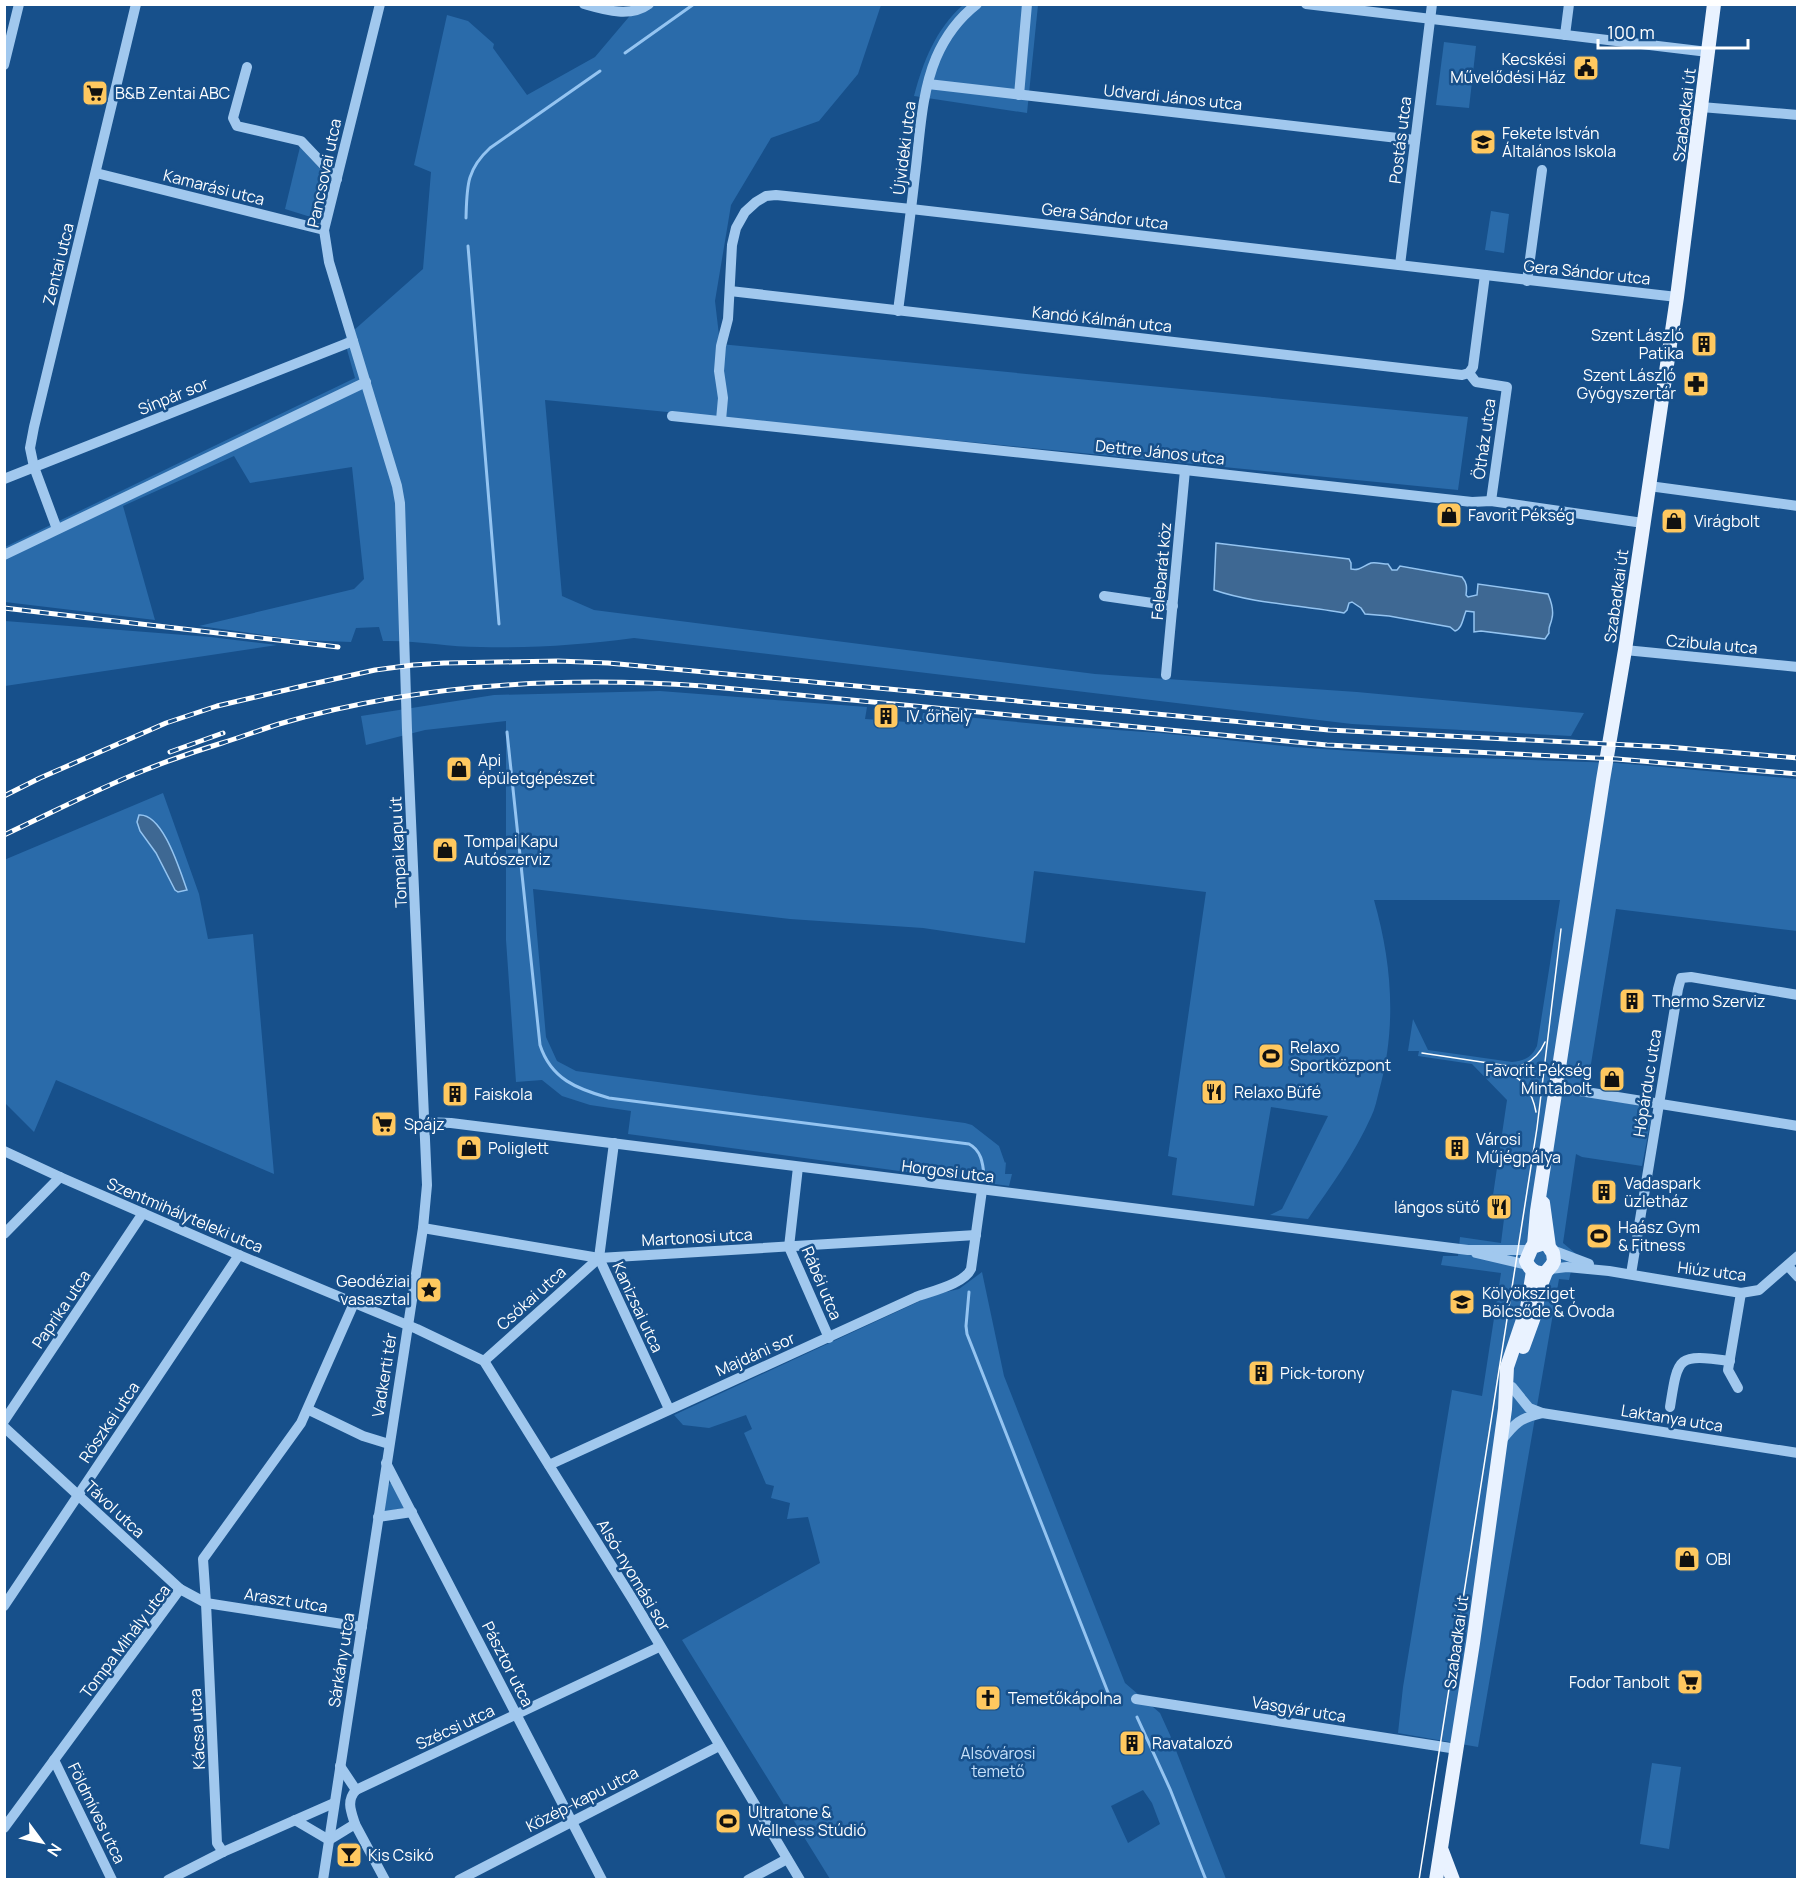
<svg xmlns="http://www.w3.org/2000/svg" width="1802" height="1884" font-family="Manrope,sans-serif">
<rect width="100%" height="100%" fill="#17508b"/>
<g fill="#2a6baa" fill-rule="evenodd">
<path d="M 639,5 L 881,5 L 858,74 L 819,121 L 771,138 L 731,205 L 715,301 L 720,344 L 1468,417 L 1458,490 L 545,400 L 562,596 L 594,610 L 1095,674 L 1357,692 L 1584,713 L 1571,736 L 1352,724 L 634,638 C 584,645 532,648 481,647 C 448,647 416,640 383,641 L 379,627 L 356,628 L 351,642 L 301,640 L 199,626 L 354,589 L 364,579 L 352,467 L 250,483 L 234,456 L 123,506 L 155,620 L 5,602 L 5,547 L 355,378 L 344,339 L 423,269 L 431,172 L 414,165 L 447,15 L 468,21 L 494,44 L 493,48 L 527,95 L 595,57 Z"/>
<path d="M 963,5 L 1038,5 L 1027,113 L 914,96 C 923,61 936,29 963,5 Z"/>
<polygon points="1444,42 1476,46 1469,108 1436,105"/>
<polygon points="300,147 325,174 314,218 285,209"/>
<polygon points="1491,211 1509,214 1504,253 1485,250"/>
<polygon points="5,621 210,637 277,645 5,686"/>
<path d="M 660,691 L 867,707 L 865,719 L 921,723 L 923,713 L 1059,726 L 1160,733 L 1293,747 L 1444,757 L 1617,763 L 1797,779 L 1797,931 L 1616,909 L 1586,1095 L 1640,1106 L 1651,1119 L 1642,1166 L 1582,1157 L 1576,1154 L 1563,1243 L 1575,1253 L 1569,1280 L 1559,1279 L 1478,1747 L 1398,1733 L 1403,1687 L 1452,1390 L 1482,1396 L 1501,1273 L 1441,1265 L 1443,1256 L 1458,1256 L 1460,1237 L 1501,1243 L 1506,1203 L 1492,1202 L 1507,1100 L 1472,1064 L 1418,1056 L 1419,1051 L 1408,1051 L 1413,1019 L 1428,1050 L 1512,1062 C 1524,1061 1531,1058 1537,1046 L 1560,900 L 1374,900 C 1392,963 1397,1027 1379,1091 C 1377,1099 1375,1109 1371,1117 C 1355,1153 1331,1186 1308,1219 L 1270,1215 L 1282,1209 L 1328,1116 L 1271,1107 L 1254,1206 L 1172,1195 L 1177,1158 L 1168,1156 L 1206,892 L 1034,871 L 1025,943 L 923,928 L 790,919 L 533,889 L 546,1037 L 557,1061 L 576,1071 L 965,1123 L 972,1125 L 999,1146 L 1005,1163 L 1006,1162 L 1005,1174 L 1012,1174 L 1009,1186 L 628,1134 L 631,1111 L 590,1105 L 562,1096 L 542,1080 L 516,1082 L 506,940 L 506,721 L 425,730 L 366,745 L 361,716 L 494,695 Z"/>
<polygon points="163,793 199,894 208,939 253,934 274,1174 56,1080 34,1132 5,1103 4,860"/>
<path d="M 982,1272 L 1004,1376 L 1125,1683 L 1160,1713 L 1170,1735 L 1226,1879 L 830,1879 L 682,1640 L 820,1563 L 808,1517 L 787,1519 L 790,1503 L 771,1498 L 774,1486 L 766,1484 L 744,1433 L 752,1429 L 746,1415 L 709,1428 L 683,1425 L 674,1415 L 933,1295 L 959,1289 ZM 1143,1790 L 1152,1803 L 1160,1824 L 1128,1843 L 1111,1806 Z"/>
<polygon points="393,1482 404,1508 384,1512 388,1484"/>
<polygon points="1652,1763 1681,1767 1669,1849 1640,1844"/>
</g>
<g fill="#3e6893" stroke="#94c4f1" stroke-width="1.5">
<path d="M 1216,543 L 1349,559 L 1351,563 L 1351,569 C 1360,571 1363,566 1371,563 C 1376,562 1383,564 1388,564 L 1392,570 L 1397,570 L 1400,566 L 1462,577 C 1467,583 1467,587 1466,595 L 1468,597 L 1477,595 L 1478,584 L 1548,594 C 1551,601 1554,610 1552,618 C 1551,625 1548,626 1549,633 L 1545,639 L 1481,631 L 1474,632 L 1474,612 L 1466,611 C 1463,618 1462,629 1455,631 L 1450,627 L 1389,616 L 1365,614 L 1361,608 L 1352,602 L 1349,603 L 1347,610 L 1344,613 C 1301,605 1255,604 1214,590 Z"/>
<path d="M 139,815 C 163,813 180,871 187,890 L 178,892 L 175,890 L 156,853 L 140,831 L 137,822 Z"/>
</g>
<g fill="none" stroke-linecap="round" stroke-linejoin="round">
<g stroke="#94c4f1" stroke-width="3">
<polyline points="625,53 694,4"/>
<path d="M 466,218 C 467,187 466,170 490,148 L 600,71"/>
<polyline points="468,246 499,624"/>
<path d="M 507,732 L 540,1045 C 551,1079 577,1089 609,1098 L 969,1144 C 981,1150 983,1163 984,1176"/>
<polyline points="969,1292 966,1326 967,1334 1109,1695 1121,1704"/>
<polyline points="1137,1717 1170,1789 1206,1880"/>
</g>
<g stroke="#a1c8ee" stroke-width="10">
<path d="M 584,4 C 605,10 630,18 649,4"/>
<polyline points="1306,4 1708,52"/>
<polyline points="1565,35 1569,4"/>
<polyline points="4,65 19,4"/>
<polyline points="247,67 233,118 237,126 301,141 337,179"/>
<polyline points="928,84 1415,140"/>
<polyline points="1019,95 1027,4"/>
<polyline points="1701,107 1798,115"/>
<polyline points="96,173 324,230"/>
<polyline points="1400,265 1432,4"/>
<polyline points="1527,281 1542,170"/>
<polyline points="730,291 1462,375 1469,373"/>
<path d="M 898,311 C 904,265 910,220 915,175 C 920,136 921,94 936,58 C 945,37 959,18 977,4"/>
<polyline points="1469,373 1476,382 1507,387 1491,501"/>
<polyline points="1469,373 1473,367 1485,275"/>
<polyline points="672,416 1185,470 1472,502 1491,501 1643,523"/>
<polyline points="721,420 723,398 719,371 721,346 728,319 732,245 736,228 745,212 756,202 766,196 776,195 911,209 1677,297"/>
<polyline points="4,479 353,341"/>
<polyline points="1649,486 1798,506"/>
<polyline points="57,529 34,467 30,448 34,427 136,4"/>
<polyline points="4,555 366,382"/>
<polyline points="1104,596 1173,606"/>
<polyline points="1625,650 1798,667"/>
<polyline points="1166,675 1185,470"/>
<polyline points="1555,1087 1798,1126"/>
<polyline points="425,1122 451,1123 1468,1250 1529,1250"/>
<polyline points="614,1143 599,1258 669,1409"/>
<polyline points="4,1151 60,1177 239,1255 417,1329 484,1361 633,1600 800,1880"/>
<polyline points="798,1167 789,1247 829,1338"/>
<polyline points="423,1228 599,1258 976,1235"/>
<polyline points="4,1234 60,1177"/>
<polyline points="1552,1250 1589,1264"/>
<polyline points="1476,1253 1528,1265"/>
<polyline points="1788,1266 1798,1277"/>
<polyline points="1550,1269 1567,1267 1609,1271 1741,1293 1759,1290 1798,1256"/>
<polyline points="1631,1274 1678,989 1681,978 1691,977 1798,995"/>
<polyline points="484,1361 599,1258"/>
<polyline points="1512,1387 1529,1408 1542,1413 1798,1453"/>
<polyline points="1738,1388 1728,1370 1741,1293"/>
<path d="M 1670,1407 C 1678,1355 1678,1354 1730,1361"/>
<polyline points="309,1410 363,1436 389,1444"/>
<polyline points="4,1421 143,1213"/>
<polyline points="4,1427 180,1589"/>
<path d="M 1501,1441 C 1515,1423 1520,1418 1542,1413"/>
<polyline points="386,1463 602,1880"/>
<path d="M 549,1465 L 916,1297 C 932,1291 964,1284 971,1269 L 982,1190"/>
<polyline points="378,1517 412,1512"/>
<polyline points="4,1606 239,1255"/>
<polyline points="1136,1699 1457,1749"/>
<polyline points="54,1760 112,1880"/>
<polyline points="340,1766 356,1790 659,1647"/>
<polyline points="295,1820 329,1840 355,1824 385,1880"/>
<path d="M 355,1824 C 351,1811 346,1801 356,1790"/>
<polyline points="4,1828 180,1589 206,1603 203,1559 301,1423 354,1303"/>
<polyline points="223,1852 217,1843 206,1603 362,1627"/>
<polyline points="168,1880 223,1852 334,1803"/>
<polyline points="323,1880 423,1228 427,1185 407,730 400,503 397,486 329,262 324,230 380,4"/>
<polyline points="459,1880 719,1746"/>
<polyline points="748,1880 787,1859"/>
</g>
<g stroke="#e9f2ff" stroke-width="14">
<path d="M 1541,1244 L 1532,1247 L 1526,1261 C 1529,1268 1533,1273 1541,1273"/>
<polyline points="1534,1245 1537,1211 1603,780 1625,650 1677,297 1714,4"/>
<polyline points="1523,1347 1535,1314 1539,1290 1546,1272 1552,1265 1554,1261 1553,1253 1549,1247 1543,1203"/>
<polyline points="1442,1851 1453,1880"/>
<polyline points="1436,1880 1473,1643 1505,1409 1507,1367 1527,1308 1533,1271"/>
</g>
<g stroke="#fff" stroke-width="1.5">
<path d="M 1422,1053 L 1515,1067 C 1530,1064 1539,1056 1545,1042"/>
<path d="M 1501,1068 C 1521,1077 1532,1090 1536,1112"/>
<polyline points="1419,1880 1537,1128 1561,929"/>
</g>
<g stroke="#fff" stroke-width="5">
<g id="rail">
<polyline points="4,608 338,647"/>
<polyline points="170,752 223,733"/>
<polyline points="4,796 40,778 166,723 217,706 303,686 375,670 413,665 444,663 558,661 608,663 1329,730 1668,747 1798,758"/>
<path d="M 4,835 C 51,813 97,789 145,770 C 170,760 196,751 222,743 C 241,737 260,730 279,724 C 416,684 561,676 703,686 L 1327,745 L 1617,759 L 1798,774"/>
</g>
</g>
<use href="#rail" stroke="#17508b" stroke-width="3" stroke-dasharray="9" stroke-linecap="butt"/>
</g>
<defs>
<g id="civic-square" transform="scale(1.35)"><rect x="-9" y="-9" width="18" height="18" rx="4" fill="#ffc85f" stroke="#17508b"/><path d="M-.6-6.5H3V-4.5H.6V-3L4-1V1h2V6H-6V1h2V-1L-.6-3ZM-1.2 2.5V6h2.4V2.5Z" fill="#111"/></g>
<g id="supermarket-square" transform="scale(1.35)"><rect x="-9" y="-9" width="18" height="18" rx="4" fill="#ffc85f" stroke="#17508b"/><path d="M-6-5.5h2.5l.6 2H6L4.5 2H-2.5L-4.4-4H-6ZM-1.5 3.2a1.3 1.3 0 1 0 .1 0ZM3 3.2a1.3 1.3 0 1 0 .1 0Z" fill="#111"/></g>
<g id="school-square" transform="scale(1.35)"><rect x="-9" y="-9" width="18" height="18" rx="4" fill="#ffc85f" stroke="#17508b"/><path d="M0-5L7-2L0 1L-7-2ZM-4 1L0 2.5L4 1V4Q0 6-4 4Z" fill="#111"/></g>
<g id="building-square" transform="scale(1.35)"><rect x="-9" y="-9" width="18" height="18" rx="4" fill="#ffc85f" stroke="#17508b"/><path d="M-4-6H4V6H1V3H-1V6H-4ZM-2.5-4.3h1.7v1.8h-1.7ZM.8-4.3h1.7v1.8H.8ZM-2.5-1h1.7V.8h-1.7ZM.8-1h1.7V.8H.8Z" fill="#111"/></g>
<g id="pharmacy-square" transform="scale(1.35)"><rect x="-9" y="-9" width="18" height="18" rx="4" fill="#ffc85f" stroke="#17508b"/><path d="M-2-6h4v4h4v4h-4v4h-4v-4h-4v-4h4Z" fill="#111"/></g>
<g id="shop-square" transform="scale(1.35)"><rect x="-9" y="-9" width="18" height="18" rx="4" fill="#ffc85f" stroke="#17508b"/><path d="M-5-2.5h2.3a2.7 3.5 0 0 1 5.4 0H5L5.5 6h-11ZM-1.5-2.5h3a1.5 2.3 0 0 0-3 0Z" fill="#111"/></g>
<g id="stadium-square" transform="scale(1.35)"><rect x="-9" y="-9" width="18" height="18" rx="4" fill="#ffc85f" stroke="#17508b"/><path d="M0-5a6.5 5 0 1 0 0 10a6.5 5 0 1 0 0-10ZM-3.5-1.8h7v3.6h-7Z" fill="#111"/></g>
<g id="restaurant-square" transform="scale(1.35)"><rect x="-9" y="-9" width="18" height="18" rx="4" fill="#ffc85f" stroke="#17508b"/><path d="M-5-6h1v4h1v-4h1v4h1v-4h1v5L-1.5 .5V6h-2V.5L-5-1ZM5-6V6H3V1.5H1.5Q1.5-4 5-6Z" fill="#111"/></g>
<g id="sight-square" transform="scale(1.35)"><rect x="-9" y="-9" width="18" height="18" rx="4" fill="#ffc85f" stroke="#17508b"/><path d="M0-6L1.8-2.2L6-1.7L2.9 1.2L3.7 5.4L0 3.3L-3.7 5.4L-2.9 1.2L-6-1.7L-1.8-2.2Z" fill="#111"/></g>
<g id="church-square" transform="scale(1.35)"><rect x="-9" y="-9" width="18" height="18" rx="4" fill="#ffc85f" stroke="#17508b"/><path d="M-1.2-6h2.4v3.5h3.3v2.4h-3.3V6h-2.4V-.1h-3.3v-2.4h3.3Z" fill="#111"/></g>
<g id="bar-square" transform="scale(1.35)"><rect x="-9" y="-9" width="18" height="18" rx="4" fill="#ffc85f" stroke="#17508b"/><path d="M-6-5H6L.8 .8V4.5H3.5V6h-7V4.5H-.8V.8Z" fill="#111"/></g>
</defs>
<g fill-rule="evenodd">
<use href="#civic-square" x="1586" y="68"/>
<use href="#supermarket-square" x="95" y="93"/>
<use href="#school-square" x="1483" y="142"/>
<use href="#building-square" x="1704" y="344"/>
<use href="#pharmacy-square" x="1696" y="384"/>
<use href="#shop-square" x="1449" y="515"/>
<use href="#shop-square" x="1674" y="521"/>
<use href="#building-square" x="886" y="716"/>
<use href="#shop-square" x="459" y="769"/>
<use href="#shop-square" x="445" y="850"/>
<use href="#building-square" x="1632" y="1001"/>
<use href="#stadium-square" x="1271" y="1056"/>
<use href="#shop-square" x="1612" y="1079"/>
<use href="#restaurant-square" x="1214" y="1092"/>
<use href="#building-square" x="455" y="1094"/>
<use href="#supermarket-square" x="384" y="1124"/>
<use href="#shop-square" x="469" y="1148"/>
<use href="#building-square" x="1457" y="1148"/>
<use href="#building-square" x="1604" y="1192"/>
<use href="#restaurant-square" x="1499" y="1207"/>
<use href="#stadium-square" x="1599" y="1236"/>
<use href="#sight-square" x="429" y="1290"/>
<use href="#school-square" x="1462" y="1302"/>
<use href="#building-square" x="1261" y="1373"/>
<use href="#shop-square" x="1687" y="1559"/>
<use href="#supermarket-square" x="1690" y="1682"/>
<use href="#church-square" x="988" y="1698"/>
<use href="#building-square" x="1132" y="1743"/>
<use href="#stadium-square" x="728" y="1821"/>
<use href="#bar-square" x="349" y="1855"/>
</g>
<g text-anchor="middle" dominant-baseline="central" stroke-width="5" stroke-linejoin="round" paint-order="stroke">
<g font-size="16" fill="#fff" stroke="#17508b" text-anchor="start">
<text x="1566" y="59" text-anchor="end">Kecskési<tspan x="1566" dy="18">Művelődési Ház</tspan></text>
<text x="115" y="93">B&amp;B Zentai ABC</text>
<text x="1502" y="133">Fekete István<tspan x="1502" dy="18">Általános Iskola</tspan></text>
<text x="1684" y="335" text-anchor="end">Szent László<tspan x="1684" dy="18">Patika</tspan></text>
<text x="1676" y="375" text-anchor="end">Szent László<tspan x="1676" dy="18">Gyógyszertár</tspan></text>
<text x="1468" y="515">Favorit Pékség</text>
<text x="1694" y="521">Virágbolt</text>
<text x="906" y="716">IV. őrhely</text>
<text x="478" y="760">Api<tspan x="478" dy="18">épületgépészet</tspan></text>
<text x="464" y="841">Tompai Kapu<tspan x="464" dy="18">Autószerviz</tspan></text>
<text x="1652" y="1001">Thermo Szerviz</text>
<text x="1290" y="1047">Relaxo<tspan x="1290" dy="18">Sportközpont</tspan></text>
<text x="1592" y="1070" text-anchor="end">Favorit Pékség<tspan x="1592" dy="18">Mintabolt</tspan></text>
<text x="1234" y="1092">Relaxo Büfé</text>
<text x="474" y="1094">Faiskola</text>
<text x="404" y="1124">Spájz</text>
<text x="1476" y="1139">Városi<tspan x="1476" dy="18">Műjégpálya</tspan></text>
<text x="488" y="1148">Poliglett</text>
<text x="1624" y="1183">Vadaspark<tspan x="1624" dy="18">üzletház</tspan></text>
<text x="1480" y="1207" text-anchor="end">lángos sütő</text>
<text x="1618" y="1227">Haász Gym<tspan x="1618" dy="18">&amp; Fitness</tspan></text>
<text x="410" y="1281" text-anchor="end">Geodéziai<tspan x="410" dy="18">vasasztal</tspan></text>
<text x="1482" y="1293">Kölyöksziget<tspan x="1482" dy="18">Bölcsőde &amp; Óvoda</tspan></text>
<text x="1280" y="1373">Pick-torony</text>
<text x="1706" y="1559">OBI</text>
<text x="1670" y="1682" text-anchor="end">Fodor Tanbolt</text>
<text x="1008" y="1698">Temetőkápolna</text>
<text x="1152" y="1743">Ravatalozó</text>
<text x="748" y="1812">Ultratone &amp;<tspan x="748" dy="18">Wellness Stúdió</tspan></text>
<text x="368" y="1855">Kis Csikó</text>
</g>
<g font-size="16" fill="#fff" stroke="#17508b">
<text transform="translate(1173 97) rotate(6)">Udvardi János utca</text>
<text transform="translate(1684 115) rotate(-83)">Szabadkai út</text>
<text transform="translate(1400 140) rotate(-83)">Postás utca</text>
<text transform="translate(904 148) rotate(-83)">Újvidéki utca</text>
<text transform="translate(324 173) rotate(-78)">Pancsovai utca</text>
<text transform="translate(214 187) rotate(14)">Kamarási utca</text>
<text transform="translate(1105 216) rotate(7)">Gera Sándor utca</text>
<text transform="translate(58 264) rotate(-76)">Zentai utca</text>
<text transform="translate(1587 272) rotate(6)">Gera Sándor utca</text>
<text transform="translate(1102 319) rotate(6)">Kandó Kálmán utca</text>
<text transform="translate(173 396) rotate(-22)">Sínpár sor</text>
<text transform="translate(1484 439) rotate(-82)">Ötház utca</text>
<text transform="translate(1160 452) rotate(6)">Dettre János utca</text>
<text transform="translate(1161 571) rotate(-85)">Felebarát köz</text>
<text transform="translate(1616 596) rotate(-82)">Szabadkai út</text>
<text transform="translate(1712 644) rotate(5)">Czibula utca</text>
<text transform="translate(398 852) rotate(-93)">Tompai kapu út</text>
<text transform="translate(1647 1083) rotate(-81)">Hópárduc utca</text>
<text transform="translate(948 1171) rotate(7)">Horgosi utca</text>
<text transform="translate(185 1215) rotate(23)">Szentmihályteleki utca</text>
<text transform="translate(697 1237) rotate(-3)">Martonosi utca</text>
<text transform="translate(1712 1271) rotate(7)">Hiúz utca</text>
<text transform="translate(822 1283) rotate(67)">Rábéi utca</text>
<text transform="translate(531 1298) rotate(-42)">Csókai utca</text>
<text transform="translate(638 1307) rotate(65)">Kanizsai utca</text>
<text transform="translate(61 1309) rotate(-56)">Paprika utca</text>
<text transform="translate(755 1354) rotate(-24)">Majdáni sor</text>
<text transform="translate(384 1375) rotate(-81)">Vadkerti tér</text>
<text transform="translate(1672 1418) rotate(9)">Laktanya utca</text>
<text transform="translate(109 1422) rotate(-56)">Röszkei utca</text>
<text transform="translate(115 1509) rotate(43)">Távol utca</text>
<text transform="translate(634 1575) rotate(59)">Alsó-nyomási sor</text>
<text transform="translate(286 1600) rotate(9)">Araszt utca</text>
<text transform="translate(125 1641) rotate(-53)">Tompa Mihály utca</text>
<text transform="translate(1456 1642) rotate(-82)">Szabadkai út</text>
<text transform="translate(341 1660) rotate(-81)">Sárkány utca</text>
<text transform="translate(508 1664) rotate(63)">Pásztor utca</text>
<text transform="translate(1299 1709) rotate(9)">Vasgyár utca</text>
<text transform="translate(455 1727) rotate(-25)">Szécsi utca</text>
<text transform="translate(197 1729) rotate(-93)">Kácsa utca</text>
<text transform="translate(582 1799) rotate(-27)">Közép-kapu utca</text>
<text transform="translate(97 1813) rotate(64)">Földmíves utca</text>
</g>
<g font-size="16" fill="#c7e1fa" stroke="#17508b">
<text x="998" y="1753">Alsóvárosi<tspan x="998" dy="18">temető</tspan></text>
</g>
</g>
<rect width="1802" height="1884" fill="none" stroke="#ffffff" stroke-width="12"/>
<g transform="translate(42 1842) rotate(123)" stroke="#17508b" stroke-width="4.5" paint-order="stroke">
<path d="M0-4.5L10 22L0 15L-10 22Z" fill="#ffffff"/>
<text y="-9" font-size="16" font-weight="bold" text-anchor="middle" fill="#ffffff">N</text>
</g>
<path d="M1598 39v9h150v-9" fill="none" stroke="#ffffff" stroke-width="3"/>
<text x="1607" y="39" font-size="18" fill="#ffffff" stroke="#17508b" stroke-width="4.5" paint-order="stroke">100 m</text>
</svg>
